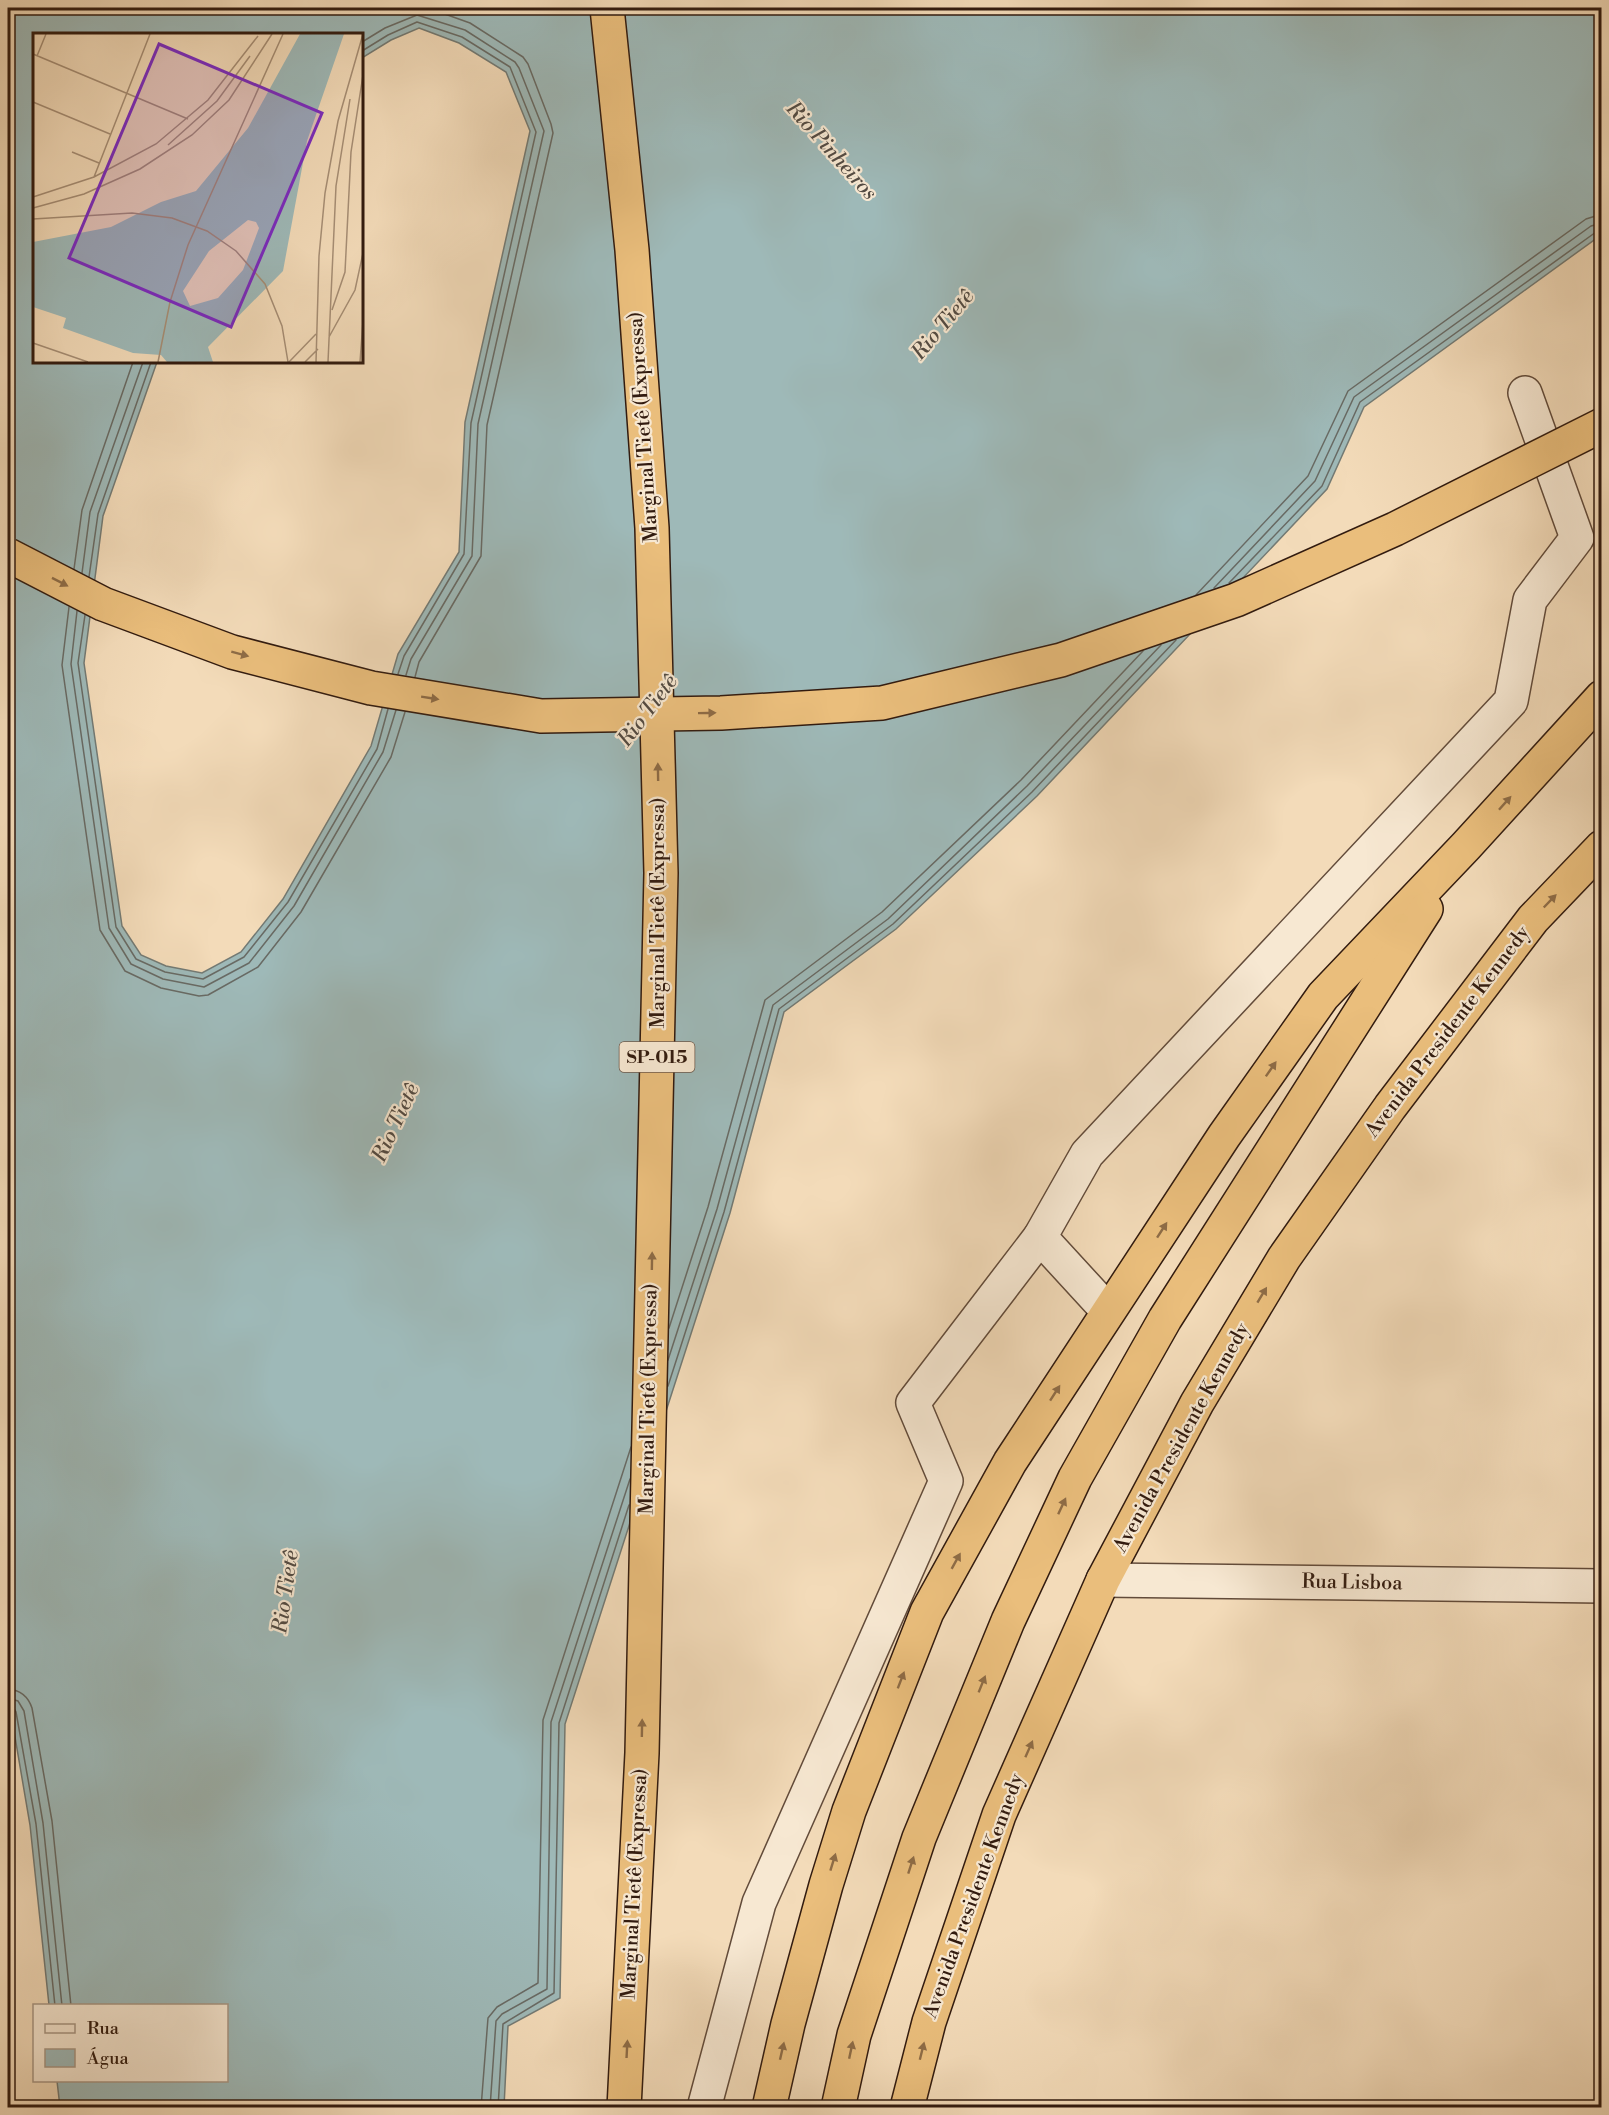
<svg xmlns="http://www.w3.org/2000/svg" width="1609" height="2115" font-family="'Libre Bodoni',serif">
<rect width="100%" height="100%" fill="#f3dbb9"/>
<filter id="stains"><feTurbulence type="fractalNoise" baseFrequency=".00333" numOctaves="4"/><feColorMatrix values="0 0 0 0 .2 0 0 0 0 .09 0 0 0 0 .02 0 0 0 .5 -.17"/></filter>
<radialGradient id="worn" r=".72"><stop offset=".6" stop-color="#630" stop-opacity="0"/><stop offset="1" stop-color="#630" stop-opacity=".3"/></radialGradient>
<path fill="#9eb9b8" stroke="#737a74" stroke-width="1.5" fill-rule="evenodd" d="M 15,8 L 1601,8 L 1601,235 L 1364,407 L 1327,489 L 1037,796 L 896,929 L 784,1012 L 730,1213 L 565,1724 L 560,1998 L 508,2026 L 504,2107 L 60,2107 L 57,2081 L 226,2080 L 226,2006 L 49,2005 L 30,1825 L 8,1696 L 8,20 ZM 419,28 L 459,43 L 506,72 L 530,131 L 465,422 L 459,552 L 398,654 L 371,746 L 283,899 L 241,952 L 202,973 L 166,966 L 141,955 L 122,926 L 84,663 L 103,516 L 157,362 L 34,362 L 34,34 L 362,34 L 362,58 L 391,40 Z"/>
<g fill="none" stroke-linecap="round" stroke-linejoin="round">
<g stroke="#686a64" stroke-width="1.5">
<polyline points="362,42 385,28 417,15 465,30 515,62 519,68 544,131 478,424 472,556 411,659 406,675"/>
<polyline points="362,51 388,35 417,22 462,37 510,67 536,132 471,423 464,554 404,656 398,674"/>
<polyline points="74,569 82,510 133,362"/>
<polyline points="82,573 90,512 143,362"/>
<polyline points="89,577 98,514 151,362"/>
<polyline points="1229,583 1322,486 1360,402 1596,232 1602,231"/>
<polyline points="1214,588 1315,481 1354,397 1591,226 1602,223"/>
<polyline points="1196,595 1308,476 1348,391 1586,219 1602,214"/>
<polyline points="69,607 62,665 100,930 125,971 161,988 199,996 208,995 258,967 301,912 391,757 405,712"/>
<polyline points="77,611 71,664 109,928 131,964 163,979 204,987 249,963 294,906 383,752 396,710"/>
<polyline points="85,615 78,663 116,927 136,959 165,972 203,979 244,957 288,902 377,749 388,709"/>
<polyline points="415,677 419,662 481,556 487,425 553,133 551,124 528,64 523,57 470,23 428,8"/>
<polyline points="669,1328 708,1207 765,1000 882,912 1021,780 1143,651"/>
<polyline points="668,1360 717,1209 773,1005 888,919 1027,786 1161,645"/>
<polyline points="668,1386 724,1212 779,1009 893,924 1032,792 1176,640"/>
<path d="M 8,1689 C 20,1690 28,1696 32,1708 L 52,1821 L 71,2006"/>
<polyline points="8,1698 18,1701 24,1711 43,1823 62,2006"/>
<polyline points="8,1706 13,1707 16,1712 36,1824 55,2006"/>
<polyline points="481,2108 488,2018 497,2007 538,1983 543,1720 631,1447"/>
<polyline points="490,2108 496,2021 502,2014 547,1989 551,1722 630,1479"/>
<polyline points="498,2108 503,2024 554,1993 559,1723 629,1505"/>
</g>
<g stroke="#624b3a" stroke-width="36">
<g id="minor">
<polyline points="1108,1311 1040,1237 1087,1154 1511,701 1530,600 1577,538 1525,393"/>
<polyline points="1103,1580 1602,1586"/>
<polyline points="704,2108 759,1903 946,1481 913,1403 1040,1237"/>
</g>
</g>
<g stroke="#321b0f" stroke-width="36">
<g id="highway">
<polyline points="769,2108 788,2024 826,1885 849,1811 927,1612 1010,1462 1224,1136 1323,996 1466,846 1602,697"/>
<polyline points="838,2108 854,2035 919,1838 1008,1621 1075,1478 1165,1319 1426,909"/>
<polyline points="907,2108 929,2022 999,1815 1103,1580 1197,1403 1284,1258 1390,1107 1533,919 1602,847"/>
</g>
</g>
<use href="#minor" stroke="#f7e8d2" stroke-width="33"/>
<use href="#highway" stroke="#eabe7c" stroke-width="33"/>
<g stroke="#321b0f" stroke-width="36" stroke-linecap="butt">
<g id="highway-bridge">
<polyline points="607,8 632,250 652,528 661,873 642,1753 624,2108"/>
<polyline points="8,555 103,604 232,652 371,688 541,716 721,713 882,703 1061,660 1236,600 1395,529 1602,425"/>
</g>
</g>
<use href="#highway-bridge" stroke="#eabe7c" stroke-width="33"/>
</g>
<defs><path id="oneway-solid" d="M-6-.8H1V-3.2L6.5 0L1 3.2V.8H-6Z" transform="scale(1.5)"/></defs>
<g fill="#8e6c46">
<use href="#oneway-solid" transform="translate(60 582) rotate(27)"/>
<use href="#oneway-solid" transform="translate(240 654) rotate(15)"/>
<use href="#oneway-solid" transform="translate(430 698) rotate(9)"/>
<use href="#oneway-solid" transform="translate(707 713) rotate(-1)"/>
<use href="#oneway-solid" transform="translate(658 772) rotate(-91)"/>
<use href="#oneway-solid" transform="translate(1505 803) rotate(-48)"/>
<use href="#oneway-solid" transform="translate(1550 901) rotate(-46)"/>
<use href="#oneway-solid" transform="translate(1271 1069) rotate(-55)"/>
<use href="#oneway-solid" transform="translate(1162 1230) rotate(-57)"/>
<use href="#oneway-solid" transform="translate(652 1261) rotate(-89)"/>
<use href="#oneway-solid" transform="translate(1262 1295) rotate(-59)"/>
<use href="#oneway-solid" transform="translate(1055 1393) rotate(-57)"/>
<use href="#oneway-solid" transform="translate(1062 1506) rotate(-65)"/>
<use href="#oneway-solid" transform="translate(956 1561) rotate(-61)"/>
<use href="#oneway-solid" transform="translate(901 1680) rotate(-69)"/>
<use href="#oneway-solid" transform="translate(982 1684) rotate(-68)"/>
<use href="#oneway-solid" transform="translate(642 1728) rotate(-89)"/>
<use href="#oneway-solid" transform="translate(1029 1749) rotate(-66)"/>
<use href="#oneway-solid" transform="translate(833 1862) rotate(-73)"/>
<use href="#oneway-solid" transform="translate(911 1865) rotate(-72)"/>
<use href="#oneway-solid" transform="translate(627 2049) rotate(-87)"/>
<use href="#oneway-solid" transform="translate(851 2050) rotate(-78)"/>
<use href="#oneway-solid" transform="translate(782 2051) rotate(-77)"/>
<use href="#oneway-solid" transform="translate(922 2051) rotate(-76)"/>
</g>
<g text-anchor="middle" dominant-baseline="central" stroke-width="4.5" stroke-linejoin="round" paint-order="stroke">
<rect fill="#f7e8d2" stroke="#6d584a" stroke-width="1.5" x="619.5" y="1042" width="75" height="30" rx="4.5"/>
<g font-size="18" font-weight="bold" fill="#321b0f">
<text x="657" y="1057">SP-015</text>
</g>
<g font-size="20" fill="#321b0f" stroke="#f7e8d2">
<text transform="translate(644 427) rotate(-94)">Marginal Tietê (Expressa)</text>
<text transform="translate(658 913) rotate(-90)">Marginal Tietê (Expressa)</text>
<text transform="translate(1448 1032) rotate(-53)">Avenida Presidente Kennedy</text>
<text transform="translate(649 1399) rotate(-89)">Marginal Tietê (Expressa)</text>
<text transform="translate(1182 1438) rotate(-61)">Avenida Presidente Kennedy</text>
<text transform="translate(1352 1583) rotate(1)">Rua Lisboa</text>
<text transform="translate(635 1884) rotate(-87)">Marginal Tietê (Expressa)</text>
<text transform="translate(974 1896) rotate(-70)">Avenida Presidente Kennedy</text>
</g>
<g font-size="21" font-style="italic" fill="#524a42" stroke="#f7e8d2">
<text transform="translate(831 151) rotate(48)">Rio Pinheiros</text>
<text transform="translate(943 325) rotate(-50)">Rio Tietê</text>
<text transform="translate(648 711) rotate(-53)">Rio Tietê</text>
<text transform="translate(396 1123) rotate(-65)">Rio Tietê</text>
<text transform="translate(286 1592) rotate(-82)">Rio Tietê</text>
</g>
</g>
<g transform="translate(33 33)">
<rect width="330" height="330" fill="#f3dbb9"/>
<path d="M 267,1 L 311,1 L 274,108 L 250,238 L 175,314 L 180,329 L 134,329 L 128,322 L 100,320 L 30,295 L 33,285 L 0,274 L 0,209 L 78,194 L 128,169 L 163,158 L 215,95 ZM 215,187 L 223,189 L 226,195 L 210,237 L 185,265 L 157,273 L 150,258 L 176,218 Z" fill="#9eb9b8" fill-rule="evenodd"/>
<path fill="none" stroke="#a68e75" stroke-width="1.5" d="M 0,21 L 155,86M 4,23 L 13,1M 0,69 L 77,101M 135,112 L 184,68 L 217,23M 39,119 L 66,130M 61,144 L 117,1M 0,164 L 61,144 L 123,111 L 175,67 L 225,3M 0,175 L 51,161 L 107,136 L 159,102 L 196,67 L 239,1M 0,186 L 99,180 L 139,185 L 174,198 L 203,218 L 232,251 L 249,293 L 255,329M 299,277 L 312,239 L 318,119 L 330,42M 296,304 L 322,257 L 330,220M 0,310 L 55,329M 125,329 L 137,269 L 155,212 L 250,1M 256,329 L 283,301M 272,329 L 285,316M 283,329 L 286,223 L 292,160 L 305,88 L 330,1M 295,329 L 303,153 L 317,66M 327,329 L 330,288"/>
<path fill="#7b2cbf" fill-opacity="0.15" stroke="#7b2cbf" stroke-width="3" d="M 126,11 L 289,80 L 198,294 L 36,225 Z"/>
<rect width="330" height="330" fill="none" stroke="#321b0f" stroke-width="3"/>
</g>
<rect width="1609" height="2115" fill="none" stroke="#f3dbb9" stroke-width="30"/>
<rect x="9" y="9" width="1591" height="2097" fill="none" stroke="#321b0f" stroke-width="3"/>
<rect x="15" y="15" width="1579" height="2085" fill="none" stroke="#321b0f" stroke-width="1.5"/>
<rect x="33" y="2004" width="195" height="78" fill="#f7e8d2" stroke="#a89684" stroke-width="1.5"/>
<rect x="45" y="2024" width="30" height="9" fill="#f7e8d2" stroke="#a89684" stroke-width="1.5"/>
<text x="87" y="2034" font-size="18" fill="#321b0f">Rua</text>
<rect x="45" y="2049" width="30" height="18" fill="#9eb9b8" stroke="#a89684" stroke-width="1.5"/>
<text x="87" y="2064" font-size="18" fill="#321b0f">Água</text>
<rect width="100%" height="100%" filter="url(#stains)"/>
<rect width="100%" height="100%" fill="url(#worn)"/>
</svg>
